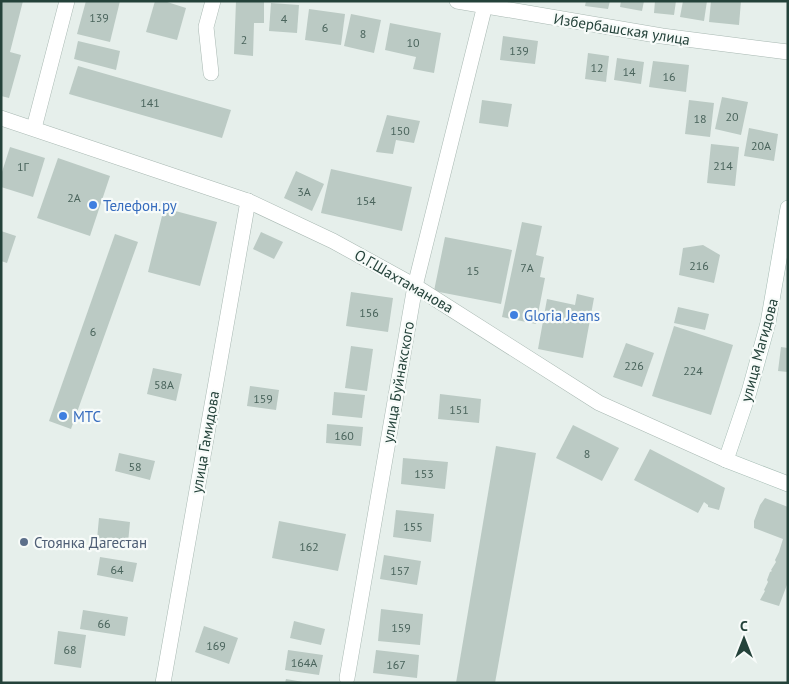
<svg xmlns="http://www.w3.org/2000/svg" width="789" height="684" font-family="'PT Sans',sans-serif">
<rect width="100%" height="100%" fill="#e6efeb"/>
<g fill="#bbcac4">
<polygon points="1,1 23,1 10,52 21,55 9,98 1,96"/>
<polygon points="86,1 120,1 110,42 77,34"/>
<polygon points="155,1 164,1 186,8 177,40 146,32"/>
<polygon points="236,1 264,1 264,23 254,23 253,56 234,54"/>
<polygon points="586,1 610,1 608,9 585,6"/>
<polygon points="621,1 644,1 642,11 620,7"/>
<polygon points="655,1 676,1 674,15 654,13"/>
<polygon points="683,1 707,1 704,21 680,17"/>
<polygon points="711,1 741,1 739,25 709,22"/>
<polygon points="271,3 299,5 297,33 269,31"/>
<polygon points="309,9 345,14 341,45 305,40"/>
<polygon points="351,14 381,20 374,53 344,46"/>
<polygon points="390,23 441,33 434,73 413,69 416,57 385,50"/>
<polygon points="503,36 538,41 535,64 500,60"/>
<polygon points="78,41 120,51 116,70 74,59"/>
<polygon points="588,53 609,56 606,82 585,79"/>
<polygon points="617,58 644,62 641,84 614,80"/>
<polygon points="653,61 689,65 686,92 649,87"/>
<polygon points="78,66 231,110 222,138 69,94"/>
<polygon points="722,97 748,102 741,135 715,129"/>
<polygon points="482,100 512,104 508,127 479,123"/>
<polygon points="689,100 714,103 710,137 685,134"/>
<polygon points="387,115 420,121 414,143 396,140 393,154 376,152"/>
<polygon points="749,128 778,134 774,161 744,156"/>
<polygon points="711,144 739,147 735,186 707,183"/>
<polygon points="10,147 45,158 33,197 1,187 1,175"/>
<polygon points="58,158 110,176 90,236 37,218"/>
<polygon points="331,169 412,187 402,231 321,213"/>
<polygon points="296,171 324,184 312,211 284,198"/>
<polygon points="164,208 217,222 200,286 148,272"/>
<polygon points="522,222 542,226 536,255 544,257 540,277 545,278 536,324 502,317"/>
<polygon points="1,231 16,236 7,263 1,261"/>
<polygon points="261,232 283,242 274,259 253,249"/>
<polygon points="115,234 138,242 71,429 49,421"/>
<polygon points="445,237 512,250 501,304 434,291"/>
<polygon points="703,245 720,255 714,283 679,275 683,248"/>
<polygon points="351,292 393,298 388,332 346,326"/>
<polygon points="577,294 594,298 583,358 538,349 547,299 575,305"/>
<polygon points="678,307 709,314 705,330 674,323"/>
<polygon points="674,326 733,345 711,415 652,396"/>
<polygon points="626,343 654,353 642,387 613,377"/>
<polygon points="351,346 373,349 367,391 345,388"/>
<polygon points="781,347 788,348 788,372 778,371"/>
<polygon points="153,368 182,374 176,401 147,394"/>
<polygon points="250,386 279,390 276,410 247,406"/>
<polygon points="334,392 365,395 362,418 332,415"/>
<polygon points="440,394 481,399 479,423 438,419"/>
<polygon points="327,424 363,427 361,446 326,443"/>
<polygon points="573,425 619,448 602,481 556,458"/>
<polygon points="496,446 536,453 495,683 456,683"/>
<polygon points="650,449 725,488 719,510 708,507 708,505 704,502 698,513 634,480"/>
<polygon points="119,453 155,461 150,480 115,471"/>
<polygon points="403,458 448,462 445,489 401,484"/>
<polygon points="765,498 788,507 788,582 779,606 760,600 765,591 764,590 768,582 767,580 770,572 772,571 771,570 776,562 775,560 779,552 783,539 754,528 754,521 760,505"/>
<polygon points="396,510 434,514 431,542 393,537"/>
<polygon points="99,518 130,522 128,543 97,539"/>
<polygon points="279,521 346,534 338,571 272,558"/>
<polygon points="384,555 421,561 417,585 380,579"/>
<polygon points="100,557 137,563 133,582 97,575"/>
<polygon points="381,609 423,614 420,645 378,641"/>
<polygon points="83,610 128,617 125,636 80,629"/>
<polygon points="294,621 325,629 321,645 290,638"/>
<polygon points="204,626 238,638 229,664 195,652"/>
<polygon points="58,631 86,635 81,668 54,664"/>
<polygon points="288,650 323,655 319,675 285,670"/>
<polygon points="376,650 419,655 417,678 373,673"/>
<polygon points="286,679 303,682 303,683 285,683"/>
</g>
<g fill="none" stroke-linecap="round" stroke-linejoin="round">
<g stroke="#a8b8b2" stroke-width="16">
<g id="street">
<polyline points="457,1 662,36 788,52"/>
<polyline points="211,73 206,27 213,1"/>
<polyline points="1,118 248,201 333,241 415,286 599,403 726,460"/>
<polyline points="34,128 67,1"/>
<polyline points="347,678 415,286 486,1"/>
<polyline points="163,683 248,201"/>
</g>
</g>
<g stroke="#a4bbb3" stroke-width="16">
<polyline id="secondary" points="788,208 768,323 749,392 726,460 788,484"/>
</g>
<use href="#street" stroke="#fff" stroke-width="15"/>
<use href="#secondary" stroke="#fff" stroke-width="15"/>
</g>
<g fill="#3f7fe0" stroke="#f7fbf9" stroke-width="2">
<circle cx="93" cy="205" r="5"/>
<circle cx="514" cy="315" r="5"/>
<circle cx="63" cy="416" r="5"/>
</g>
<circle fill="#5c6f8a" stroke="#f7fbf9" stroke-width="2" cx="24" cy="542" r="5"/>
<g text-anchor="middle" dominant-baseline="central" stroke-width="4.5" stroke-linejoin="round" paint-order="stroke">
<g font-size="12" fill="#4a645c">
<text x="99" y="17">139</text>
<text x="284" y="18">4</text>
<text x="325" y="27">6</text>
<text x="363" y="33">8</text>
<text x="244" y="39">2</text>
<text x="413" y="42">10</text>
<text x="519" y="50">139</text>
<text x="597" y="67">12</text>
<text x="629" y="71">14</text>
<text x="669" y="76">16</text>
<text x="150" y="102">141</text>
<text x="732" y="116">20</text>
<text x="700" y="118">18</text>
<text x="400" y="130">150</text>
<text x="761" y="145">20А</text>
<text x="723" y="165">214</text>
<text x="23" y="166">1Г</text>
<text x="304" y="191">3А</text>
<text x="74" y="197">2А</text>
<text x="366" y="200">154</text>
<text x="699" y="265">216</text>
<text x="527" y="267">7А</text>
<text x="473" y="270">15</text>
<text x="369" y="312">156</text>
<text x="93" y="331">6</text>
<text x="634" y="365">226</text>
<text x="693" y="370">224</text>
<text x="164" y="384">58А</text>
<text x="263" y="398">159</text>
<text x="459" y="409">151</text>
<text x="344" y="435">160</text>
<text x="587" y="453">8</text>
<text x="135" y="466">58</text>
<text x="424" y="473">153</text>
<text x="413" y="526">155</text>
<text x="309" y="546">162</text>
<text x="117" y="569">64</text>
<text x="400" y="570">157</text>
<text x="104" y="623">66</text>
<text x="401" y="627">159</text>
<text x="216" y="645">169</text>
<text x="70" y="649">68</text>
<text x="304" y="662">164А</text>
<text x="396" y="664">167</text>
</g>
<g font-size="15" fill="#24423a" stroke="#f7fbf9">
<text transform="translate(622 29) rotate(9)">Избербашская улица</text>
<text transform="translate(404 281) rotate(30)">О.Г.Шахтаманова</text>
<text transform="translate(759 350) rotate(-75)">улица Магидова</text>
<text transform="translate(398 382) rotate(-80)">улица Буйнакского</text>
<text transform="translate(205 442) rotate(-80)">улица Гамидова</text>
</g>
<g font-size="15" fill="#366cbe" stroke="#f7fbf9" text-anchor="start">
<text x="103" y="205">Телефон.ру</text>
<text x="524" y="315">Gloria Jeans</text>
<text x="73" y="416">МТС</text>
</g>
<g font-size="15" fill="#4e5e75" stroke="#f7fbf9" text-anchor="start">
<text x="34" y="542">Стоянка Дагестан</text>
</g>
</g>
<rect width="789" height="684" fill="none" stroke="#24423a" stroke-width="5"/>
<g transform="translate(744 639)" stroke="#f7fbf9" stroke-width="4" paint-order="stroke">
<path d="M0-4L9 19L0 12L-9 19Z" fill="#24423a"/>
<text y="-8" font-size="14" font-weight="bold" text-anchor="middle" fill="#24423a">С</text>
</g>
</svg>
